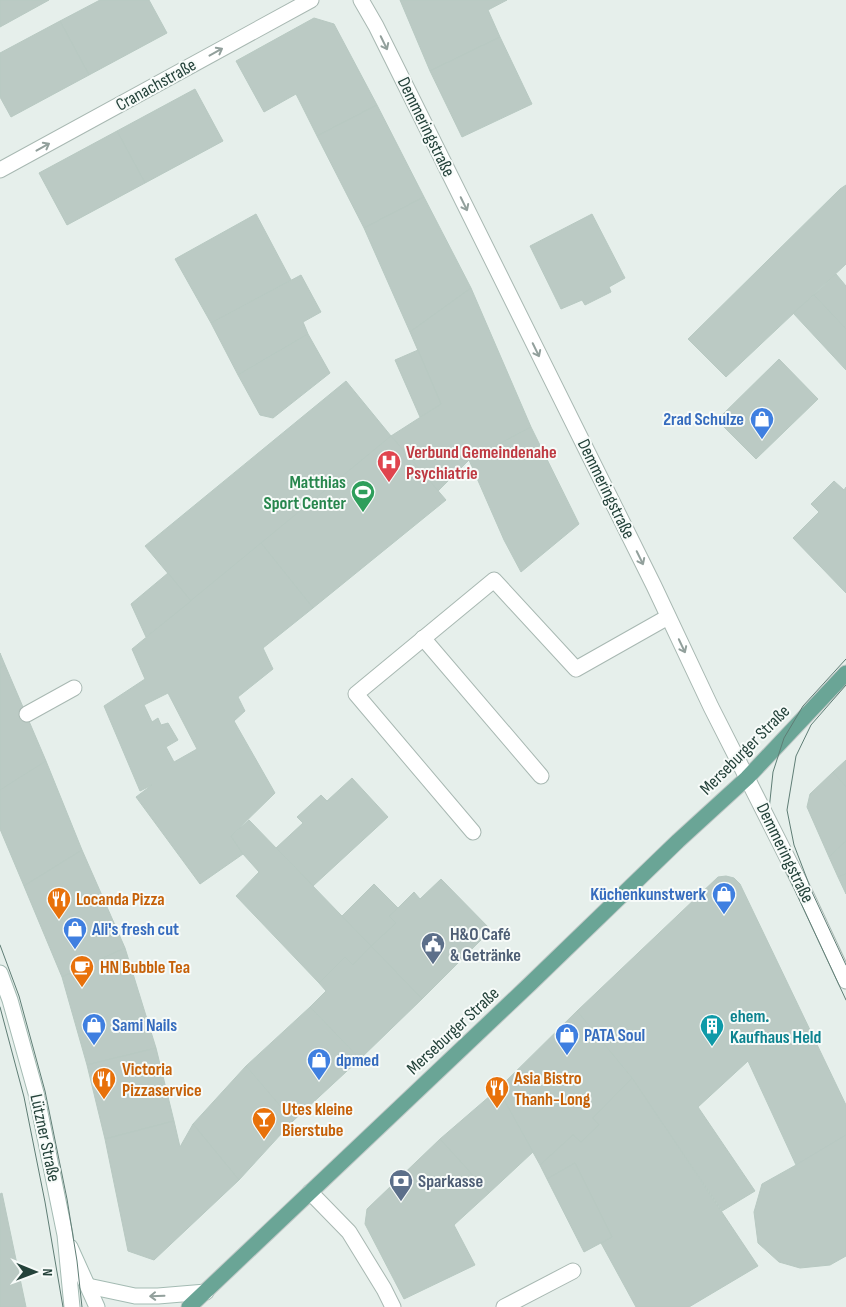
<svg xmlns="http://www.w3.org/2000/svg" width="846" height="1307" font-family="'Sofia Sans Condensed',sans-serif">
<rect width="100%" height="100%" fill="#e6efeb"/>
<g fill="#bbcac4" stroke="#b8c9c2" fill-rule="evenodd">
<polygon points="0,0 49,0 0,27"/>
<polygon points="100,0 149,0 167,33 89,75 60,21"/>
<polygon points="400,0 507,0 488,10 500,37 430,71"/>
<polygon points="314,18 334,24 377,105 317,136 296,94 264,112 236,61"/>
<polygon points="60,21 89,75 11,117 0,97 0,53"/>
<polygon points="500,37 532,104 462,137 430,71"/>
<polygon points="195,89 223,141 145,183 117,131"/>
<polygon points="377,105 424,197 364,228 317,136"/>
<polygon points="117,131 145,183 67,225 39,173"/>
<polygon points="846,185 846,264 726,377 688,339 840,189"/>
<polygon points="424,197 471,288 410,332 364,228"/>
<polygon points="256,214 291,280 211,323 175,259"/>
<polygon points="592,214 625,278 609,287 611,292 585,305 582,300 561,309 530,246"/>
<polygon points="836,274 846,286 846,329 814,295"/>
<polygon points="301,275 321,312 303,322 308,334 238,375 211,323"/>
<polygon points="471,288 531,427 469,460 438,491 391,436 441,404 410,332"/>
<polygon points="814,295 846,329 846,370 793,313"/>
<polygon points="308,334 330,373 273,418 260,415 238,375"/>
<polygon points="418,350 441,404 420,417 395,360"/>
<polygon points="779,359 818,399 756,459 717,420"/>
<polygon points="346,381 391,436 191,601 145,546"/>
<polygon points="531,427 579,524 521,572 504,540 469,460"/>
<polygon points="391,436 446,500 313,608 261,543"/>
<polygon points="834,481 844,490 846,487 846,593 793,538 819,512 811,504"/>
<path d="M 261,543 L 313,608 L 263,648 L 273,669 L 238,697 L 245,711 L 234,721 L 275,793 L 231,836 L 243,854 L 200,884 L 136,797 L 152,785 L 140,791 L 104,706 L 145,679 L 132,649 ZM 168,693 L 197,749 L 174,762 L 166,747 L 178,740 L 168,723 L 161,725 L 158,718 L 152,722 L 144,705 Z"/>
<polygon points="168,573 191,601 146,637 131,604"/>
<polygon points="0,653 5,665 0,668"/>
<polygon points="5,665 46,761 0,790 0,668"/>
<polygon points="846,760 846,787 833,772"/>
<polygon points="46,761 82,850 24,886 0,829 0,790"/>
<polygon points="833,772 846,787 846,841 829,857 807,807 810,794"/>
<polygon points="352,778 388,817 313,886 276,848 303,823 297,817 321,795 327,801"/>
<polygon points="249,820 371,946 353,965 345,957 319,983 236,896 259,872 243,854 231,836"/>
<polygon points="846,841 846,874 838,877 829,857"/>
<polygon points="82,850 125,948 62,977 24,886"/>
<polygon points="846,874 846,894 838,877"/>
<polygon points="726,876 734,878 740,884 846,1105 846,1135 796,1165 748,1061 698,1107 755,1191 722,1211 632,1078 577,1011 718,877"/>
<polygon points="441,879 491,930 422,999 371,946 396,923 389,916 398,908 414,892 420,899"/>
<polygon points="374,884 398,908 389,916 396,923 371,946 342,916"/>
<polygon points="371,946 422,999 360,1059 310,1007 326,991 319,983 345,957 353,965"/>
<polygon points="125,948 156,1048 87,1065 62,977"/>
<polygon points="310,1007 360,1059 293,1121 246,1066"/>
<polygon points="577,1011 632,1078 593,1118 599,1125 581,1142 573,1135 540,1165 498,1089"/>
<polygon points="156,1048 174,1121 105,1139 87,1065"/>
<polygon points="246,1066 293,1121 239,1180 193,1124"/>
<polygon points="632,1078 758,1266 689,1307 636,1307 601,1243 612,1237 575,1163 547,1179 540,1165 573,1135 581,1142 599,1125 593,1118"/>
<polygon points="498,1089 533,1152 489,1193 440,1139"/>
<polygon points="174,1121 180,1147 193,1124 239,1180 154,1260 128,1251 105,1139"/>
<polygon points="846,1135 846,1256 830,1265 800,1268 779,1262 758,1243 754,1212 762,1184 796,1165"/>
<polygon points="440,1139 489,1193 454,1225 475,1265 404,1299 365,1224 367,1209"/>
<polygon points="575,1163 612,1237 584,1252 547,1179"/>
<polygon points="2,1193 26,1307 0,1307 0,1194"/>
</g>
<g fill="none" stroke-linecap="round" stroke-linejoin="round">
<g stroke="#a8b8b2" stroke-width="17">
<g id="service">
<polyline points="423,638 541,776"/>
<polyline points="27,714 74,688"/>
<polyline points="473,832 356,694 494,580 576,669 668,617"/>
<polyline points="504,1307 573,1271"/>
</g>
</g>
<g stroke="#a8b8b2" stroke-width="17">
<g id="minor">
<polyline points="361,0 376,26 654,586 711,707 747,778"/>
<polyline points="0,170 311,0"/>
<polyline points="310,1192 349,1232 384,1289 393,1307"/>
</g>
</g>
<g stroke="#a8b8b2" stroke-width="17">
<polyline id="tertiary" points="747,778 806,895 846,981"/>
</g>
<g stroke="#a4bbb3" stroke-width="17">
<g id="secondary">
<polyline points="0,973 10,1000 36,1093 65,1235 72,1307"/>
<polyline points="70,1247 97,1307"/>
<polyline points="88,1286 135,1296 158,1296 206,1292"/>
</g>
</g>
<g stroke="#c2cac8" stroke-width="17">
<polyline id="primary" points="189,1307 530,984 678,841 747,778 846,673"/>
</g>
<use href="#service" stroke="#fff" stroke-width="15"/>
<use href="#minor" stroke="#fff" stroke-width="15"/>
<use href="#tertiary" stroke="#fff" stroke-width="15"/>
<use href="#secondary" stroke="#fff" stroke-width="15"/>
<use href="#primary" stroke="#6aa596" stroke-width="15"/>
<g stroke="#5f7d75" stroke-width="1">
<polyline points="846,659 803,706 784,738 773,772 769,810 773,828 785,869 846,1000"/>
<polyline points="846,685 811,725 796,756 787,810 794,845 812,892 846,965"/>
<polyline points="0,945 19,996 45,1091 67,1199 77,1261 82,1307"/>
<polyline points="0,1007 24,1097 45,1202 63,1307"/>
</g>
</g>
<defs><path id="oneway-shaft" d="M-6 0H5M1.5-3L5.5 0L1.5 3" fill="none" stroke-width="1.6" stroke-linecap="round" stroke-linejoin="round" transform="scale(1.25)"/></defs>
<g stroke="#92a09c">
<use href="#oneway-shaft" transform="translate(384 43) rotate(64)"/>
<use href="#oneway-shaft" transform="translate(216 52) rotate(-29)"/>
<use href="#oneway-shaft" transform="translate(43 147) rotate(-29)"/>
<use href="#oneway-shaft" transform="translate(464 204) rotate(64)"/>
<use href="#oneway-shaft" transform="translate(536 350) rotate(64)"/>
<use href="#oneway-shaft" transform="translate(640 558) rotate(64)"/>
<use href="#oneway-shaft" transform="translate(682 646) rotate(65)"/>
<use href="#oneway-shaft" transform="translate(157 1296) rotate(178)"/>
</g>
<defs>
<g id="shop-pin" transform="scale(1.25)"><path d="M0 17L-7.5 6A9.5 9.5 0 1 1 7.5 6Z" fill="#3f7fe0" stroke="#f7fbf9"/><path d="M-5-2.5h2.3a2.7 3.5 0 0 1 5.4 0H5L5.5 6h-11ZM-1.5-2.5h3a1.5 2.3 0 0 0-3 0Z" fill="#fff"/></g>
<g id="hospital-pin" transform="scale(1.25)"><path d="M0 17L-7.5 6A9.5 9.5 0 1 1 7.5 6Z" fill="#e0444e" stroke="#f7fbf9"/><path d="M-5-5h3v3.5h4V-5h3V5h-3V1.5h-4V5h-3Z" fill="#fff"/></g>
<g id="stadium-pin" transform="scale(1.25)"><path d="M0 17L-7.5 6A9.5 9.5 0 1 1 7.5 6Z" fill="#2e9e5b" stroke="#f7fbf9"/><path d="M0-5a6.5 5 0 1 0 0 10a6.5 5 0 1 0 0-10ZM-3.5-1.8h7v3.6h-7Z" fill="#fff"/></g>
<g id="restaurant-pin" transform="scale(1.25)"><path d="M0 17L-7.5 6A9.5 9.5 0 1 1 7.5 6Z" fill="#e8710a" stroke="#f7fbf9"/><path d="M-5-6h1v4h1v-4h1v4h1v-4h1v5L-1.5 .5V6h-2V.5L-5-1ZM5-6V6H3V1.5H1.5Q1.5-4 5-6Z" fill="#fff"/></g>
<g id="civic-pin" transform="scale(1.25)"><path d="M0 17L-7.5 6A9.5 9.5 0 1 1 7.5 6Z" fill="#5c6f8a" stroke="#f7fbf9"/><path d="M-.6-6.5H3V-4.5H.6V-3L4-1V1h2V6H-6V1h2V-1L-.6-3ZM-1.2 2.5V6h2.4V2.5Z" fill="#fff"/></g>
<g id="cafe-pin" transform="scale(1.25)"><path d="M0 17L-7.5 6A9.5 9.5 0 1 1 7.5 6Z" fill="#e8710a" stroke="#f7fbf9"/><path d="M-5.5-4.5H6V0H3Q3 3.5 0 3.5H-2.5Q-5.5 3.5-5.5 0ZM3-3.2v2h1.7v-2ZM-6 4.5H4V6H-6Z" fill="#fff"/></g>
<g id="building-pin" transform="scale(1.25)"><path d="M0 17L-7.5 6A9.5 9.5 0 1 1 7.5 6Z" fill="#0f9aa8" stroke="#f7fbf9"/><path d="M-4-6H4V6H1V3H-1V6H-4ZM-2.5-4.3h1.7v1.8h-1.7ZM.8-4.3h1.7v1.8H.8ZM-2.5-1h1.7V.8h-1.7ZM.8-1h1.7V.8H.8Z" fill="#fff"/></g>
<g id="bar-pin" transform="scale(1.25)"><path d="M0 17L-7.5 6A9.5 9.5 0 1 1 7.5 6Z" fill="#e8710a" stroke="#f7fbf9"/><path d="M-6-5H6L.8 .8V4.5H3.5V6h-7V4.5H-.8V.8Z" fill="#fff"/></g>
<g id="bank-pin" transform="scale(1.25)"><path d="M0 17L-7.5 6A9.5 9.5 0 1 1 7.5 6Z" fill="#5c6f8a" stroke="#f7fbf9"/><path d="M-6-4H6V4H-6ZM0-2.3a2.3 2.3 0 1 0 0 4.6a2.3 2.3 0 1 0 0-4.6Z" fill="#fff"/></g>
</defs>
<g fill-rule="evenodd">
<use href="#shop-pin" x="762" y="419"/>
<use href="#hospital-pin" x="389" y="462"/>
<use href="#stadium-pin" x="363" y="492"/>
<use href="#shop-pin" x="724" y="894"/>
<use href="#restaurant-pin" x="59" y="899"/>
<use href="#shop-pin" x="75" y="929"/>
<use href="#civic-pin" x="433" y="944"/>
<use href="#cafe-pin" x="82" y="967"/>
<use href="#shop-pin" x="94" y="1025"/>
<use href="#building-pin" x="712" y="1026"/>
<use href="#shop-pin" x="567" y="1035"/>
<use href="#shop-pin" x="319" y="1060"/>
<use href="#restaurant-pin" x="104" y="1079"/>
<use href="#restaurant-pin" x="497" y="1088"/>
<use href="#bar-pin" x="264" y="1119"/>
<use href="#bank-pin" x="401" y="1181"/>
</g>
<g text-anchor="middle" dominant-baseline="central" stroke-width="4" stroke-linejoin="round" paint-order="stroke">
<g font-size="18" fill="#24423a" stroke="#f7fbf9">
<text transform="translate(156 85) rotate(-29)">Cranachstraße</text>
<text transform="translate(426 127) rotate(64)">Demmeringstraße</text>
<text transform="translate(606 489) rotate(64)">Demmeringstraße</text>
<text transform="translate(745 750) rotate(-45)">Merseburger Straße</text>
<text transform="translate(785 853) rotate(64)">Demmeringstraße</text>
<text transform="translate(453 1031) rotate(-43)">Merseburger Straße</text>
<text transform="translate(45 1138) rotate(78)">Lützner Straße</text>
</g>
<g font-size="18" font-weight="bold" fill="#366cbe" stroke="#f7fbf9" text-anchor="start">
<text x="744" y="419" text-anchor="end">2rad Schulze</text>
<text x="706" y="894" text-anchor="end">Küchenkunstwerk</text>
<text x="92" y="929">Ali's fresh cut</text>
<text x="112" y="1025">Sami Nails</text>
<text x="584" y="1035">PATA Soul</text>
<text x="336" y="1060">dpmed</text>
</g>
<g font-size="18" font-weight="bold" fill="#be3a42" stroke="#f7fbf9" text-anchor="start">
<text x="406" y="452">Verbund Gemeindenahe<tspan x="406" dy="21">Psychiatrie</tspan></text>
</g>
<g font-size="18" font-weight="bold" fill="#27864d" stroke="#f7fbf9" text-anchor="end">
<text x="346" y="482">Matthias<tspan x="346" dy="21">Sport Center</tspan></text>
</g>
<g font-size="18" font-weight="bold" fill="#c56008" stroke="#f7fbf9" text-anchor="start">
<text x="76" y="899">Locanda Pizza</text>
<text x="100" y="967">HN Bubble Tea</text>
<text x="122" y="1069">Victoria<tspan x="122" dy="21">Pizzaservice</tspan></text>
<text x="514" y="1078">Asia Bistro<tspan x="514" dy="21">Thanh-Long</tspan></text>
<text x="282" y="1109">Utes kleine<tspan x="282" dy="21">Bierstube</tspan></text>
</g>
<g font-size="18" font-weight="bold" fill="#4e5e75" stroke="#f7fbf9" text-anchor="start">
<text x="450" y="934">H&amp;O Café<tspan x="450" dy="21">&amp; Getränke</tspan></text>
<text x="418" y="1181">Sparkasse</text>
</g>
<g font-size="18" font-weight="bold" fill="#0d838f" stroke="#f7fbf9" text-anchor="start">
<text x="730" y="1016">ehem.<tspan x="730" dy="21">Kaufhaus Held</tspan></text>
</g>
</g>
<g transform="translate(35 1272) rotate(91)" stroke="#f7fbf9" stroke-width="4" paint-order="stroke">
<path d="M0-4L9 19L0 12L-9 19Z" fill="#24423a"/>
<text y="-8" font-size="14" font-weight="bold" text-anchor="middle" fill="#24423a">N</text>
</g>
</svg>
